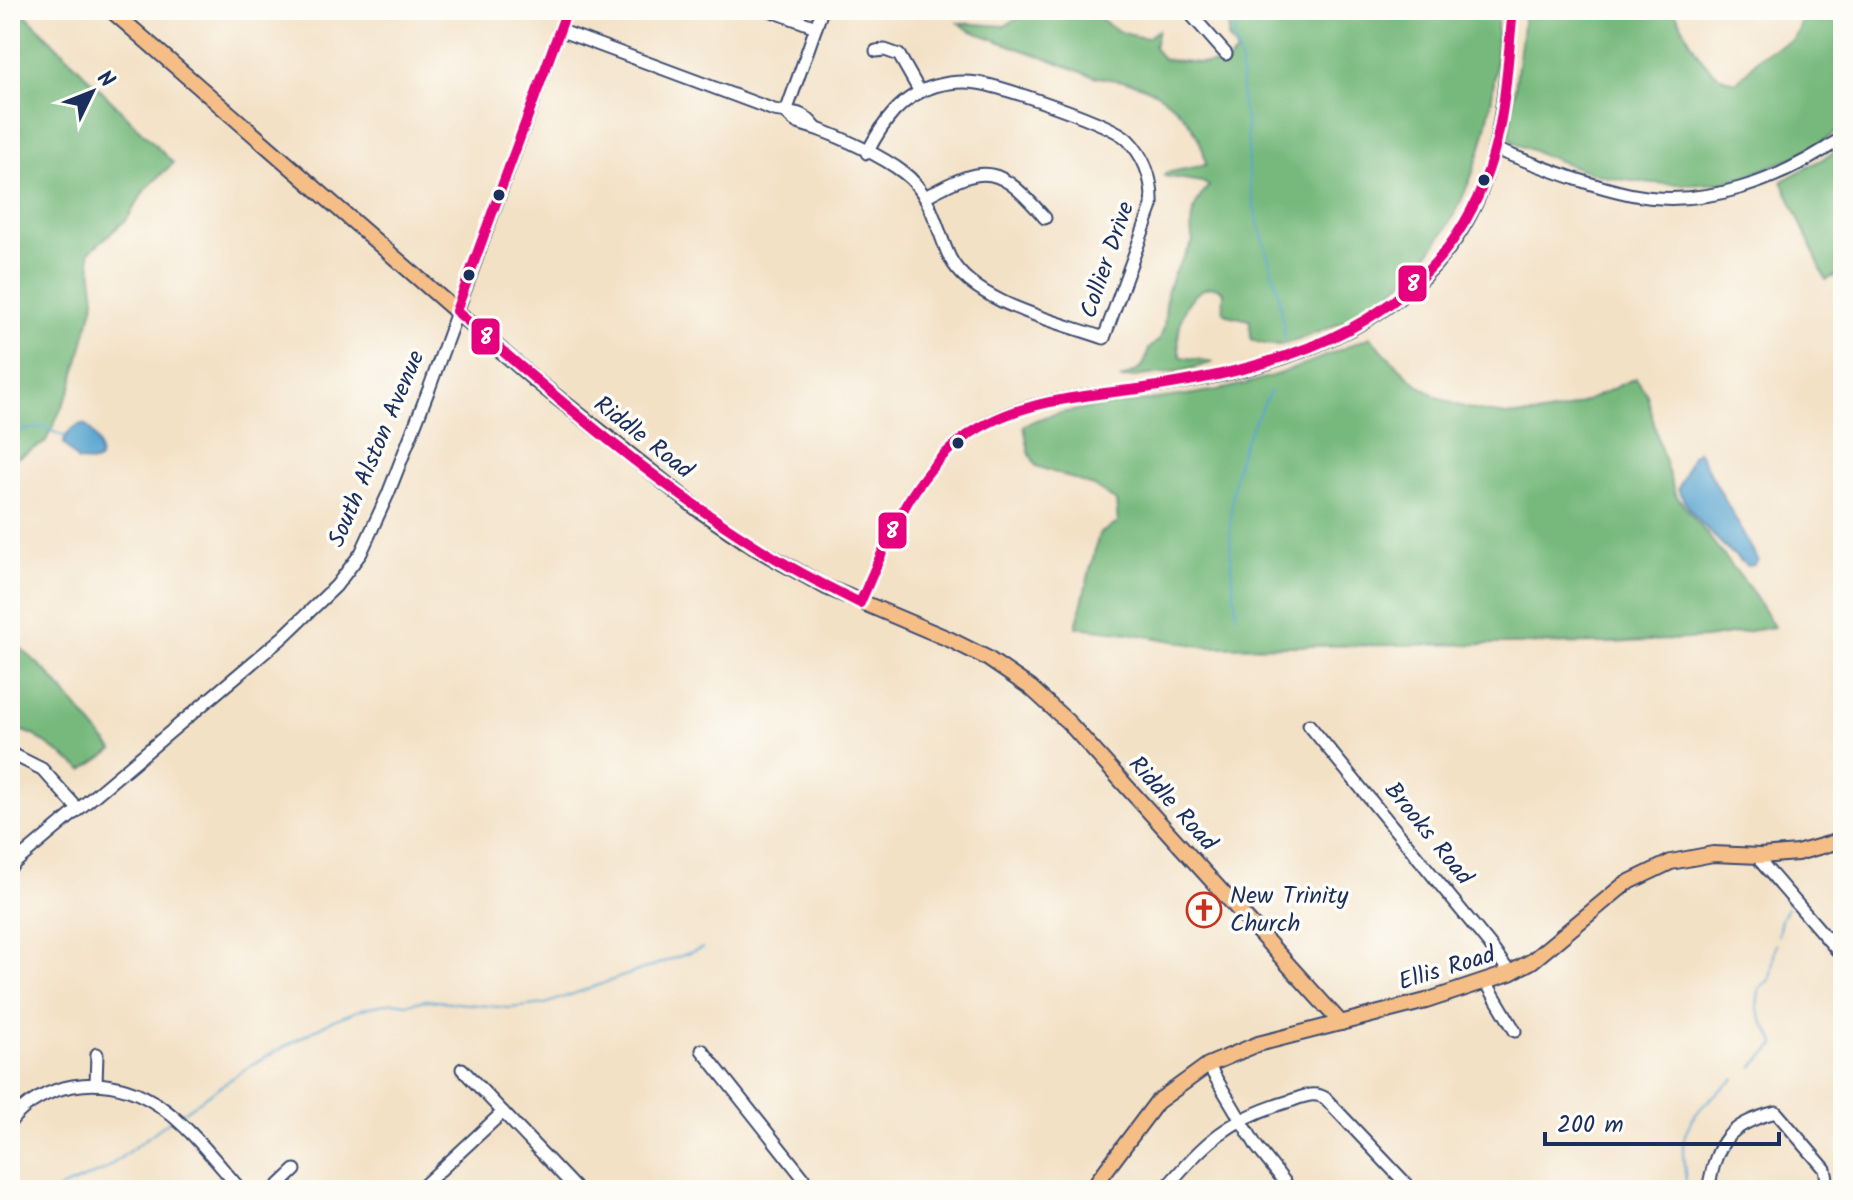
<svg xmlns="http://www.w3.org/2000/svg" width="1853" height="1200" font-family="Kalam,sans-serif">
<rect width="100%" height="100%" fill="#fdfcf7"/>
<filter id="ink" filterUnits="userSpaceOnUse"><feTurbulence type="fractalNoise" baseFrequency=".0125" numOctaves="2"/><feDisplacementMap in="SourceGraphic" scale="16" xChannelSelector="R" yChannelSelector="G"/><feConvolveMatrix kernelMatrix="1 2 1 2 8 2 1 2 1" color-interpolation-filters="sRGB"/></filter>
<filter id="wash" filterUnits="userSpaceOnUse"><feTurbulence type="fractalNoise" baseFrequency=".006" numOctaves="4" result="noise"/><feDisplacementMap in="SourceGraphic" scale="32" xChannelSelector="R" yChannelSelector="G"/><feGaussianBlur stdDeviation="1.8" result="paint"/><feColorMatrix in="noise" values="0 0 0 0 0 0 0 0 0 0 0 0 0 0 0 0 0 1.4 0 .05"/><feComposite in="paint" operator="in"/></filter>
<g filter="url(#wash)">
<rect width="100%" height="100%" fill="#f3e1c6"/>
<g fill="#77b97d" stroke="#49746e" stroke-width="2">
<polygon points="15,10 21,10 173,163 145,190 127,219 89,252 95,299 71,388 45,443 10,461 10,15"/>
<path d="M 1049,10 L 1097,10 C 1103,29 1129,36 1147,38 L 1158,30 L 1154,48 L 1163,59 L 1208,64 L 1227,62 L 1237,52 L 1228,38 L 1229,29 L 1226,20 L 1233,10 L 1497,10 C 1501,139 1456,279 1326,329 C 1298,339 1279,353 1251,339 L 1250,320 L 1227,315 L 1223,311 L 1224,293 C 1211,278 1190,295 1184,311 C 1179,323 1176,345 1181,357 L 1214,362 L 1186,370 L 1120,379 L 1137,371 L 1144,364 L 1149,349 L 1160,339 L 1164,327 L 1167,293 L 1173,275 L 1193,242 C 1188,221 1194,202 1209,186 L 1202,182 L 1164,176 L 1166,173 L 1206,165 C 1202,128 1169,92 1132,83 C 1116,79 1099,79 1084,73 C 1046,57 1007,45 969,30 L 959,23 L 1005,26 C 1022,13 1031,18 1049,10 Z"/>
<path d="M 1525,10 L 1674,10 C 1688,36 1703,77 1737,82 L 1762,55 L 1792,40 L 1798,32 L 1804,10 L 1843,10 L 1843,127 C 1815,150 1763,172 1728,181 C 1697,188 1630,183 1600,175 C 1570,167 1543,154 1514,143 L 1509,136 Z"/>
<polygon points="1843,148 1843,272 1826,280 1782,181"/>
<path d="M 1370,337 C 1385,353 1401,371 1419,385 C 1455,413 1518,422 1562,410 C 1587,403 1612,388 1636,378 L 1647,395 L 1658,440 L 1675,494 L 1751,590 L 1774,627 L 1706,638 L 1610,643 L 1207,647 L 1129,633 L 1076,627 L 1099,534 L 1118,523 L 1116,501 L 1093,486 L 1036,466 L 1029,452 L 1024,426 C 1044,414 1066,412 1089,408 C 1130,402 1171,398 1212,391 C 1267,382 1319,359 1370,337 Z"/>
<polygon points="10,638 48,673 113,750 83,770 34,735 10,727"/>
</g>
<g fill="#55a3ce" stroke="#386996" stroke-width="2">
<path d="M 84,424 C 94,431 102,448 99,460 L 95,462 L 78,461 L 64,444 C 64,434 74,425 84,424 Z"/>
<path d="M 1698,451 L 1758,560 L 1754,565 L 1747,566 C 1724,547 1690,517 1678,489 L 1692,456 Z"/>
</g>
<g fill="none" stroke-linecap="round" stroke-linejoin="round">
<g stroke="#55a3ce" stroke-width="2">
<polyline points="1240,10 1234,38 1241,64 1242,105 1246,119 1250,185 1256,215 1278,291 1285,339"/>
<polyline points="10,432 42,427 66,437"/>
<path d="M 1237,615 C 1229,566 1226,501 1241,452 C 1247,431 1262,410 1271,390"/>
<polyline points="1778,935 1781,919 1787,908"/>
<path d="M 1753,1067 L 1775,1045 C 1773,1032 1760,1023 1758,1009 C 1756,1004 1759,996 1759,989 L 1770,979 L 1776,944"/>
<polyline points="177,1116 253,1064 331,1021 362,1009 393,1002 407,1004 426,1000 510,1008 545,1004 703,948"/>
<polyline points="57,1190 103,1171 172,1119"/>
<path d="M 1687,1190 C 1686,1176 1682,1158 1683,1144 C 1686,1116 1714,1094 1735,1079"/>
</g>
</g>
</g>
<g filter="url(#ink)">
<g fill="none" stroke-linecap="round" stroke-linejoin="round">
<g stroke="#3b4a6e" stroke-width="15">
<g id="minor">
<polyline points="769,10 816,27"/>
<polyline points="1187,10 1226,54"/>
<path d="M 559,30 L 774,110 C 795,114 801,109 816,128"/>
<polyline points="876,51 885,50 899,55 920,92"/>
<path d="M 786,112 C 795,125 803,124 817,129 C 843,138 882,156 904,173 C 932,194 936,229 950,258 C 973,303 1059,322 1104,338 L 1152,206 C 1153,181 1145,157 1127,139 C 1110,123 1003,87 978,83 C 964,81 949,82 935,86 C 901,96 883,122 867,153"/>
<polyline points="786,112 822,10"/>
<path d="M 1494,149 C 1538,165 1583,184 1629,194 C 1704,210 1782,180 1843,137"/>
<path d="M 925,197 C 987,162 999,166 1045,218"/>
<path d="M 860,603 C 886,545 906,485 956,444 C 1010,399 1078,397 1145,388 C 1283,371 1443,320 1488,172 C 1504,120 1506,63 1513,10"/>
<polyline points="1309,725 1489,944 1510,973"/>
<polyline points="10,753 42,769 78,809"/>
<polyline points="1760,856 1761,862 1843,957"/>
<polyline points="10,867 283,637 336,586 361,553 388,494 429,389 567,10"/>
<polyline points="1486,982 1515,1031"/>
<polyline points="702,1050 813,1190"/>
<polyline points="1208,1065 1257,1147 1291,1190"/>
<polyline points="462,1069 577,1190"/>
<polyline points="96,1084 97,1054"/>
<path d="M 10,1122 C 25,1103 49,1090 73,1086 C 152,1072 195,1138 241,1190"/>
<polyline points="274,1190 295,1170"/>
<polyline points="419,1190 503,1112"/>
<path d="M 1164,1190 C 1205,1142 1228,1119 1290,1101 C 1302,1097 1313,1091 1325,1098 L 1412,1190"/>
<polyline points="1458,1190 1459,1189"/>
<path d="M 1708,1190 C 1717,1142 1727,1125 1776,1112 L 1825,1169 L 1827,1179 L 1818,1190"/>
</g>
</g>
<g stroke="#3b4a6e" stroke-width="18">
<g id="major">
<polyline points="111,10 535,380 698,509 754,547 826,587 951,640 987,658 1031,688 1069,723 1341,1023"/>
<polyline points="1091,1190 1157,1102 1208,1065 1258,1044 1426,1001 1510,973 1532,961 1625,884 1671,862 1713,854 1760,856 1797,853 1843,840"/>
</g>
</g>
<use href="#minor" stroke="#fff" stroke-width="11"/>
<use href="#major" stroke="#f6be87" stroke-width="14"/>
<g stroke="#fdfcf7" stroke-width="16">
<path id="bus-1" d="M 567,10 L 456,311 C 550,392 643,474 748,541 C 784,565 822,584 860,603 C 885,547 907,484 956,444 C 1010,400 1079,397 1145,388 C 1287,368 1437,321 1488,171 C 1506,120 1507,63 1513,10"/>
</g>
<use href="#bus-1" stroke="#e5007d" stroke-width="10"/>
</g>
</g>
<defs>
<g id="church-ring" transform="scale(1.8)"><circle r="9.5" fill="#fdfcf7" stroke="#c8321e" stroke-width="1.5"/><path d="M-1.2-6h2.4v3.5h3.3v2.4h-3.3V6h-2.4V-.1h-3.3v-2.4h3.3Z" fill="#c8321e"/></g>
</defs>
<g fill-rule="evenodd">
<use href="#church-ring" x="1204" y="910"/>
</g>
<g fill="#1b2f5e" stroke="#fdfcf7" stroke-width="3">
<circle cx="1484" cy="180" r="7"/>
<circle cx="499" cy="195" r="7"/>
<circle cx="469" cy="275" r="7"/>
<circle cx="958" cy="443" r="7"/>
</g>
<g text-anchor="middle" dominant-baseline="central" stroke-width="7" stroke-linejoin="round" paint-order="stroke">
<g font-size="24" fill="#1b2f5e" stroke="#fdfcf7">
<text transform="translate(1108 260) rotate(-71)">Collier Drive</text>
<text transform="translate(643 438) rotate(38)">Riddle Road</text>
<text transform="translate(377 449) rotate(-67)">South Alston Avenue</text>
<text transform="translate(1172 804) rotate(48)">Riddle Road</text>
<text transform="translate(1428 834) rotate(51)">Brooks Road</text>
<text transform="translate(1447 969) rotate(-17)">Ellis Road</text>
</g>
<g font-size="24" fill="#1b2f5e" stroke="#fdfcf7" text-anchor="start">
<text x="1230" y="896">New Trinity<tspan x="1230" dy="28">Church</tspan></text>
</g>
</g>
<g stroke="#fdfcf7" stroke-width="3">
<rect x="1397" y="264" width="31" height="39" rx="8" fill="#e5007d"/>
<rect x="470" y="317" width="31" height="39" rx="8" fill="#e5007d"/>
<rect x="877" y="511" width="31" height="39" rx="8" fill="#e5007d"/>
</g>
<g font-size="22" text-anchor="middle" font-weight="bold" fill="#fff">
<text x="1413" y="291">8</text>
<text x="486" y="344">8</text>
<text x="892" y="538">8</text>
</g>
<rect width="1853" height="1200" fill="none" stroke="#fdfcf7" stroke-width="40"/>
<g transform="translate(92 92) rotate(47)" stroke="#fdfcf7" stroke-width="6" paint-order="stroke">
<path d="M0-6L14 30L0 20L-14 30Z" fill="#1b2f5e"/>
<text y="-12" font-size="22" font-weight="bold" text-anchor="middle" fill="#1b2f5e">N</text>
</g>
<path d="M1545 1132v12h234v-12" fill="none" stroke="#1b2f5e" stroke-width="4"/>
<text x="1557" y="1132" font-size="24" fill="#1b2f5e" stroke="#fdfcf7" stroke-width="6" paint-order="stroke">200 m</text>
</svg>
